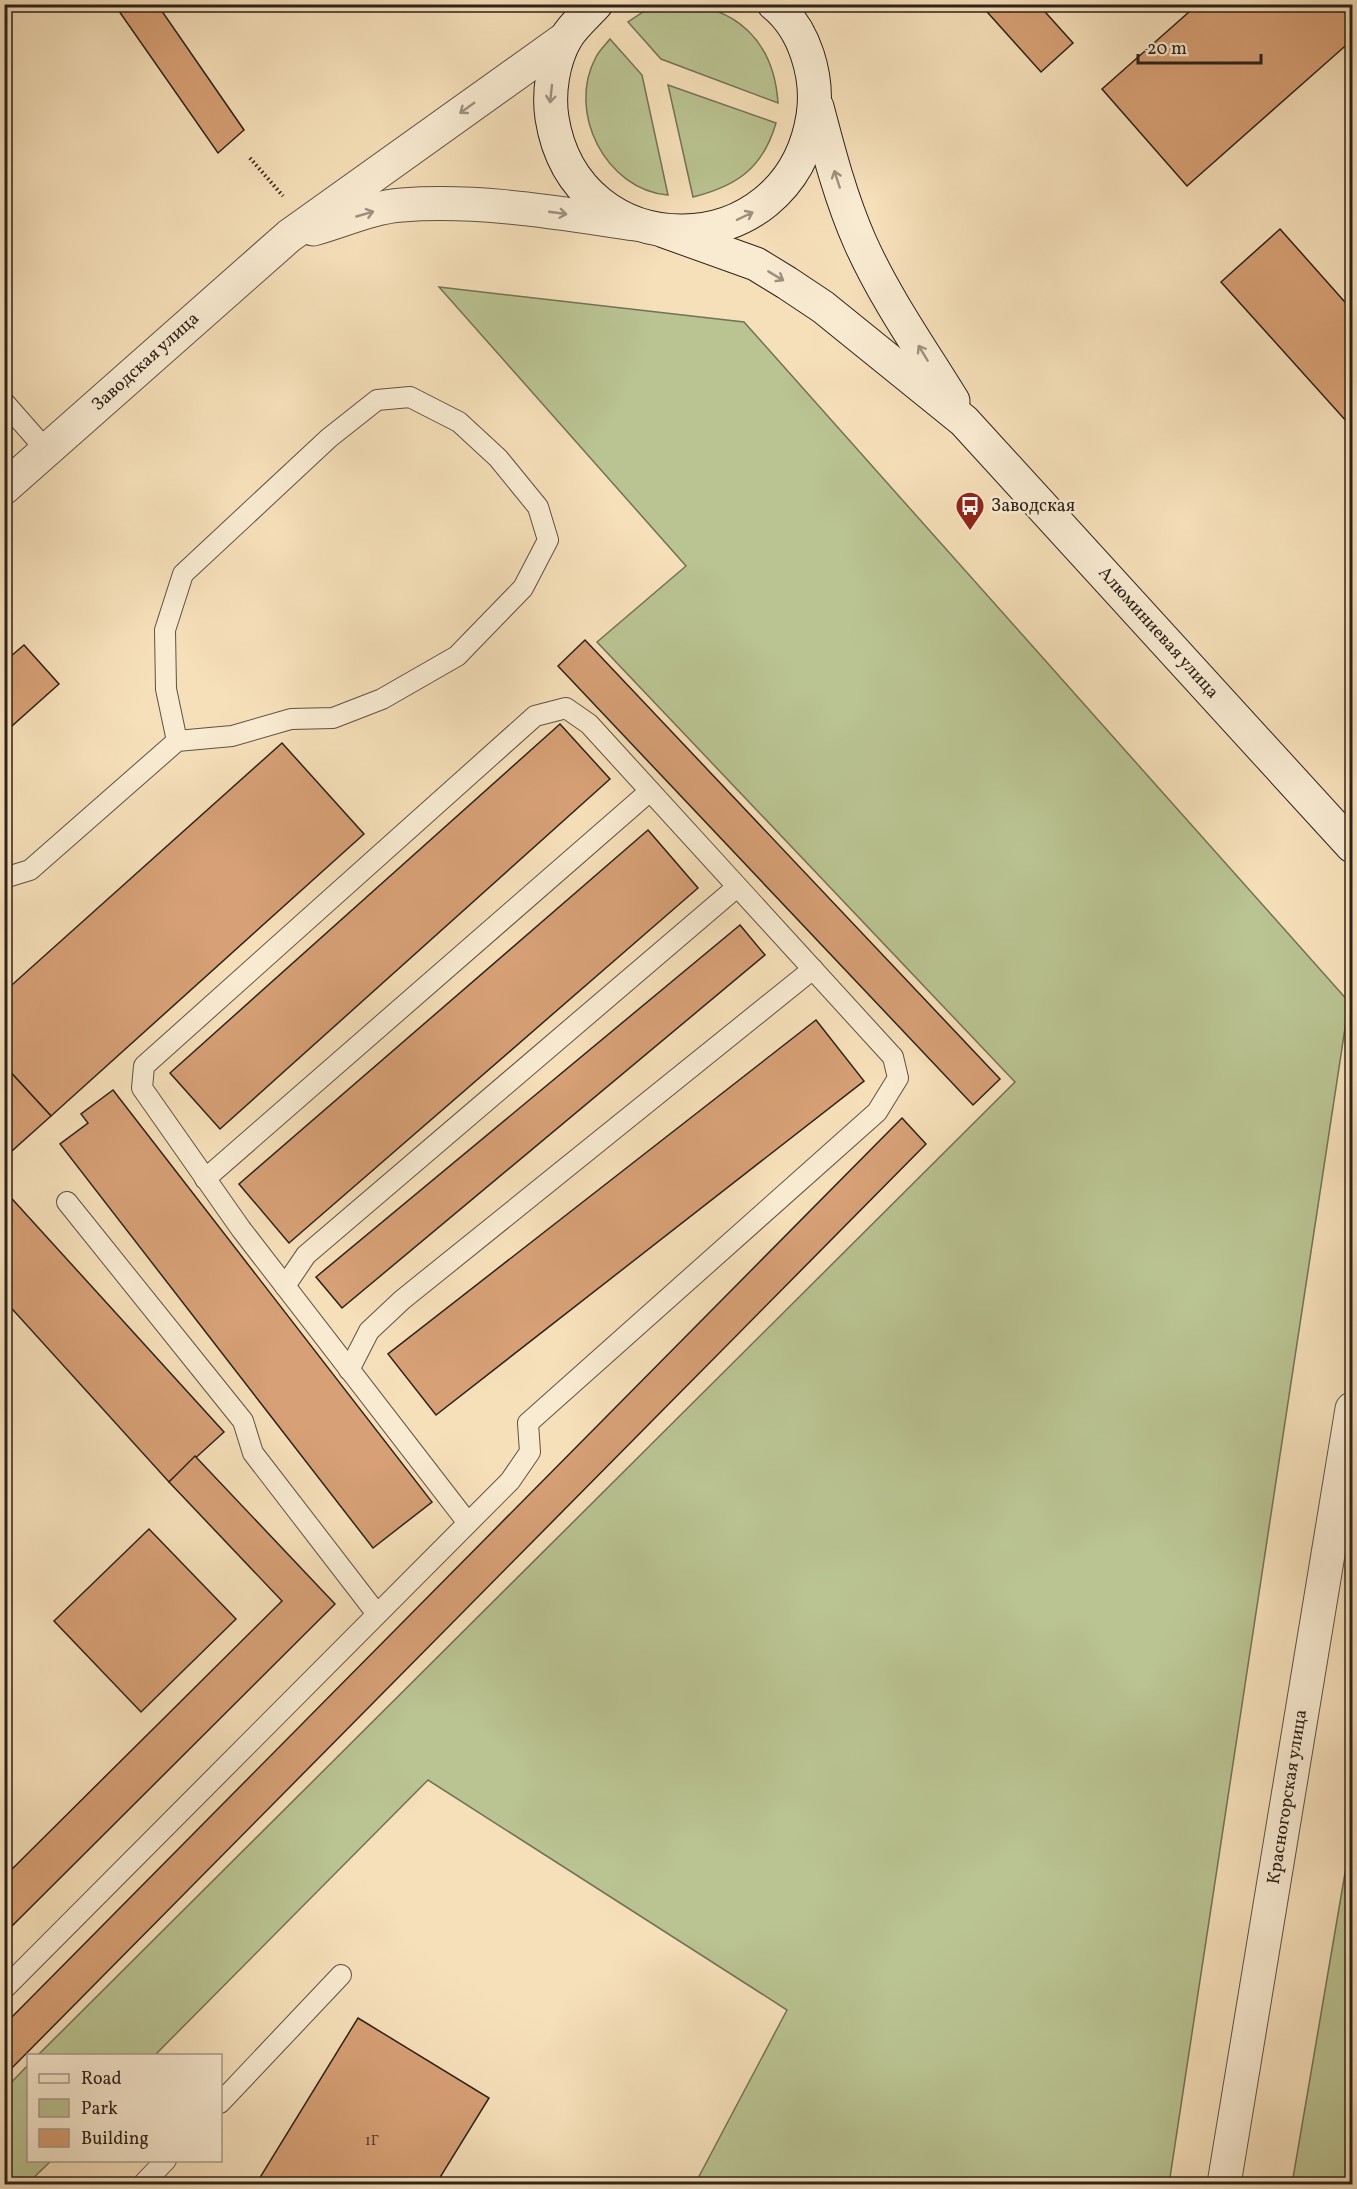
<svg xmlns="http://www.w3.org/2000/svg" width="1357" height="2189" font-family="Vollkorn,serif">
<rect width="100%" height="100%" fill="#f6e0ba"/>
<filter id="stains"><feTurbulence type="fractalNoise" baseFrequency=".00333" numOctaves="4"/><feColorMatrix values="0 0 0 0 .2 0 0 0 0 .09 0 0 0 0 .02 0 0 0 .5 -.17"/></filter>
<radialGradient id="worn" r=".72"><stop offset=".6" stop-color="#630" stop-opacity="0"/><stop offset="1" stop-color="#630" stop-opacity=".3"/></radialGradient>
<g fill="#bac392" stroke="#737256" stroke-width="1.5">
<path d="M 675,4 C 737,5 774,42 778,103 L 661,59 L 628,22 L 643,12 Z"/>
<path d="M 610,39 L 642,75 L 668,195 C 606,190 566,112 596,57 C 599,51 605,45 610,39 Z"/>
<path d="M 668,85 L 776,123 C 763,168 737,186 693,197 Z"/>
<polygon points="439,287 744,322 1349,1002 1169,2184 695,2184 787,2010 428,1780 155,2055 38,2055 1015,1082 597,642 686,566"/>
<polygon points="1352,1832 1352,2184 1292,2184"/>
<polygon points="28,2065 28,2160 51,2161 27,2184 5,2184 5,2089"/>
</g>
<g fill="#d7a076" stroke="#2c221b" stroke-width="1.5">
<polygon points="114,4 157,4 244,130 218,153"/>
<polygon points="980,4 1038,4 1073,43 1041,72"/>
<polygon points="1198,4 1352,4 1352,40 1187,186 1102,89"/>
<polygon points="1280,229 1352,310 1352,417 1347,422 1221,282"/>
<polygon points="585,640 1000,1079 973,1105 558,666"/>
<polygon points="24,645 59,684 4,733 4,662"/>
<polygon points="560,724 610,779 220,1129 170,1073"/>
<polygon points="282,743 364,834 51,1116 4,1065 4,992"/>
<polygon points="648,830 698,888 289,1243 239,1184"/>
<polygon points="740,925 765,955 342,1308 316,1277"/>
<polygon points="816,1020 864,1081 436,1415 388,1354"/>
<polygon points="4,1065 51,1116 4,1158"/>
<polygon points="113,1090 432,1502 373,1548 60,1144 88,1123 81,1114"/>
<polygon points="902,1118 926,1144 4,2076 4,2025"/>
<polygon points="4,1190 224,1432 169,1482 4,1300"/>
<polygon points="195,1456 335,1604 4,1934 4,1877 282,1601 169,1482"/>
<polygon points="149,1529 236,1619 141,1712 54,1621"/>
<polygon points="358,2018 489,2098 436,2184 256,2184"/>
</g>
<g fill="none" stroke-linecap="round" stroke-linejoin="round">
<g stroke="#5e5243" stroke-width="22">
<g id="service">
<polyline points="4,402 47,451"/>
<polyline points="4,878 30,870 177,741 232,736 291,719 333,718 382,699 457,656 523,588 548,540 538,507 498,458 459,422 410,397 377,400 329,438 183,574 165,630 166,689 177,741"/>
<polyline points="205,1179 650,791"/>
<polyline points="67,1202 243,1421 253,1453 377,1614"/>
<polyline points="285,1286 306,1255 737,887"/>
<polyline points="349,1370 369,1331 402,1300 813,969"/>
<polyline points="4,1989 510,1481 530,1452 528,1423 877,1112 898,1078 893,1057 589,724 566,708 535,716 144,1066 142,1088 241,1229 468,1523"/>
<polyline points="220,2103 341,1975"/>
<polyline points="143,2184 166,2160"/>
</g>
</g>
<g stroke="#5e5243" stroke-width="35">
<polyline id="minor" points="1224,2184 1352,1409"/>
</g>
<g stroke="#5e5243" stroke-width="35">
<g id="tertiary">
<path d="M 313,229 C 342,221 372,207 402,205 C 480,199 559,213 635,224"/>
<polyline points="4,488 289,236 566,38"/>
</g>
</g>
<g stroke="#2c221b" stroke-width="35">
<g id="secondary">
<path d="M 596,4 C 586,15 573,26 566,38 C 553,61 548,92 552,118 C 576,270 789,268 813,116 C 819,77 805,29 774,4"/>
<path d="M 817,107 C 829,153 841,199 860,242 C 885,298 921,349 953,401"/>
<polyline points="664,231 756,264 787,283 823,307 964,421 1352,846"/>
</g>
</g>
<polyline stroke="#2c221b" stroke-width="4" stroke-dasharray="1.5 3" stroke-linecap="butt" points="250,158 283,196"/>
<use href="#service" stroke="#f9ebd2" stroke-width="20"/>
<use href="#minor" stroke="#f9ebd2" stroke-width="33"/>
<use href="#tertiary" stroke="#f9ebd2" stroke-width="33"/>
<use href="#secondary" stroke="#f9ebd2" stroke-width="33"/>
</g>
<defs><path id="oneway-shaft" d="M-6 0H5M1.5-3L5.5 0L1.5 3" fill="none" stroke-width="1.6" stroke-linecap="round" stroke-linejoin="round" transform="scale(1.5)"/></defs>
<g stroke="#9d9180">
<use href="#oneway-shaft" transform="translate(551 94) rotate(96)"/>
<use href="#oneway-shaft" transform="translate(467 108) rotate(144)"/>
<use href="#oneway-shaft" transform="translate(837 179) rotate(-108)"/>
<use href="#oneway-shaft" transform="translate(558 213) rotate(8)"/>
<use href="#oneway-shaft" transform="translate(365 214) rotate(-16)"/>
<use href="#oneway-shaft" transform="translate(745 216) rotate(-26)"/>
<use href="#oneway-shaft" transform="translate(776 276) rotate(31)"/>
<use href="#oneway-shaft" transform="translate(923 353) rotate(-121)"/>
</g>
<defs>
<g id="bus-pin" transform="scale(1.5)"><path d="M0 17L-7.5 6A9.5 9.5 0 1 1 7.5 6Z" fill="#8f2418" stroke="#f9ebd2"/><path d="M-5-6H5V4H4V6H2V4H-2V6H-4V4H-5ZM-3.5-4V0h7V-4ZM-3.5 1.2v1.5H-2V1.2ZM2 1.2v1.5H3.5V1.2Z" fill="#fff"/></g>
</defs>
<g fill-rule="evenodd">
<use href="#bus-pin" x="970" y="506"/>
</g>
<g text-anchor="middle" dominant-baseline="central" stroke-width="5" stroke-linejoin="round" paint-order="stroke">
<g font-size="15" fill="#574232">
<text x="372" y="2141">1Г</text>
</g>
<g font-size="18" fill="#2c221b" stroke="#f9ebd2">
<text transform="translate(146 362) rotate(-42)">Заводская улица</text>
<text transform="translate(1158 633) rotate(48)">Алюминиевая улица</text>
<text transform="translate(1288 1797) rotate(-81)">Красногорская улица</text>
</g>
<g font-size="18" fill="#2c221b" stroke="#f9ebd2" text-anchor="start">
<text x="991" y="506">Заводская</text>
</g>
</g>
<rect width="1357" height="2189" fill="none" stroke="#f6e0ba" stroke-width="24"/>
<rect x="6" y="6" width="1345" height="2177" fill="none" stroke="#2c221b" stroke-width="3"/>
<rect x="12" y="12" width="1333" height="2165" fill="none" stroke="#2c221b" stroke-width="1.5"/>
<rect x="27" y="2054" width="195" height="108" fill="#f9ebd2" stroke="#a79b89" stroke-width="1.5"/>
<rect x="39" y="2074" width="30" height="9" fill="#f9ebd2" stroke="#a79b89" stroke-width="1.5"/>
<text x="81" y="2084" font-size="18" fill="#2c221b">Road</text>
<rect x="39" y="2099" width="30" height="18" fill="#bac392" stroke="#a79b89" stroke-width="1.5"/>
<text x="81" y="2114" font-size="18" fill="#2c221b">Park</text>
<rect x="39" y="2129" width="30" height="18" fill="#d7a076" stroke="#a79b89" stroke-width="1.5"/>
<text x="81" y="2144" font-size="18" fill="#2c221b">Building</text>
<path d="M1138 54v9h123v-9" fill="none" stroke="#2c221b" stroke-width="3"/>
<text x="1147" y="54" font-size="18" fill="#2c221b" stroke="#f9ebd2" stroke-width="4.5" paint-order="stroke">20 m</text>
<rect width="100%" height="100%" filter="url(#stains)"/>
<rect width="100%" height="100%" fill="url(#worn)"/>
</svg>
